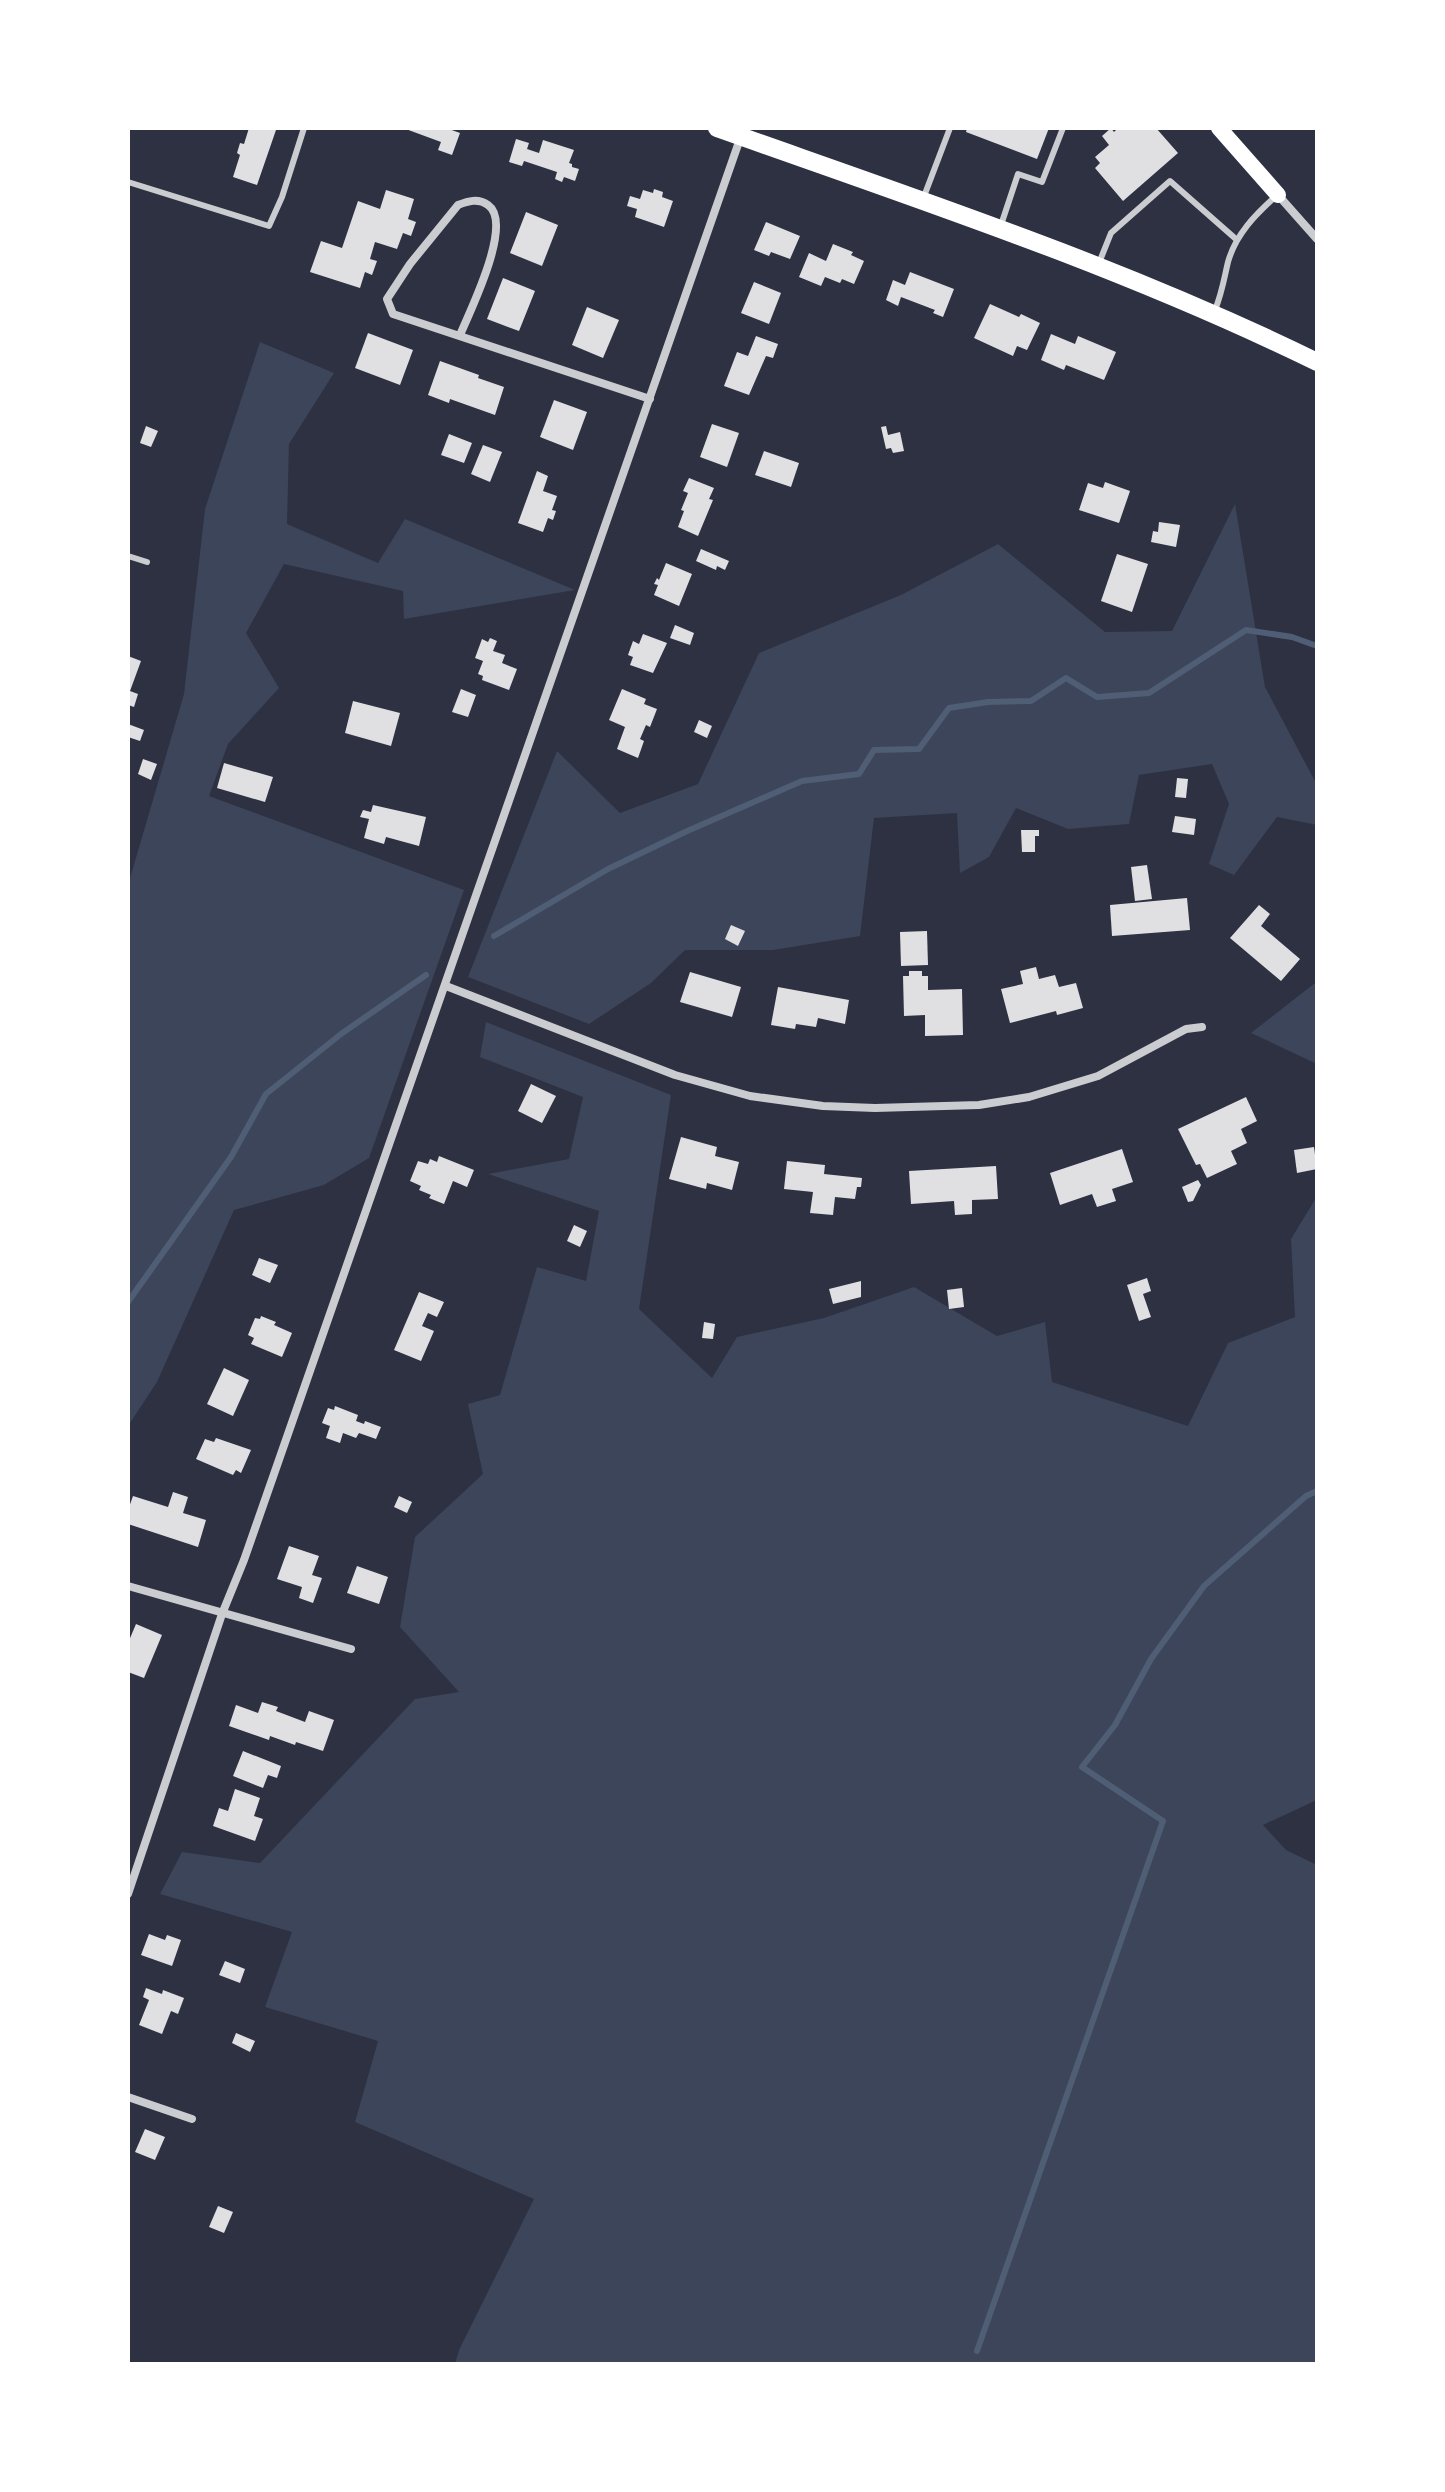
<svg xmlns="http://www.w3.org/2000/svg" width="1445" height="2492" font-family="'DM Sans',sans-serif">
<rect width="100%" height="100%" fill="#2d3142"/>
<g fill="#3c4559">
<polygon points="260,342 334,373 289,444 287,524 378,563 405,519 575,590 404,619 403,591 284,564 246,633 279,688 228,744 209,796 464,890 369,1158 324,1185 234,1210 157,1382 128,1426 128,885 184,694 205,509"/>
<polygon points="1235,504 1265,687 1317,785 1317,825 1277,817 1234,875 1209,864 1229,804 1212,764 1139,775 1129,824 1068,829 1016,808 989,857 960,873 957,813 874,818 860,936 773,950 685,950 651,983 589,1024 468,977 557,751 620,813 698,784 759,653 901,595 998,544 1105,632 1172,631"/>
<polygon points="1317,979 1317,1064 1251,1033 1315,983"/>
<polygon points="486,1022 671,1095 639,1309 712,1378 737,1337 824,1318 914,1287 997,1336 1045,1322 1052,1382 1188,1426 1228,1343 1295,1317 1291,1239 1316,1198 1317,1167 1317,1800 1263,1825 1286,1850 1317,1865 1317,2364 455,2364 459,2350 534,2199 355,2122 378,2041 265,2007 292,1932 160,1894 182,1852 260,1863 415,1699 459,1692 400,1627 415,1537 483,1474 468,1404 500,1395 537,1267 586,1281 599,1211 488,1174 569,1159 583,1097 480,1057"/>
</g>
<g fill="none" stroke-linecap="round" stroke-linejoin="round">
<g stroke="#4f5d75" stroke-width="6">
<polyline points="494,936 608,869 685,832 802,781 859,774 874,750 919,749 949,708 988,702 1031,701 1066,678 1097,697 1149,693 1246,630 1292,637 1317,646"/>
<polyline points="128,1302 231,1157 266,1094 341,1034 426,975"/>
<polyline points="977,2351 1163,1821 1082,1767 1115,1725 1151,1659 1204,1586 1306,1496 1317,1491"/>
</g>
</g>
<g fill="#e0e0e3">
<polygon points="249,128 276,130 257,185 233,177 240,155 237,153 240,143 244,144"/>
<polygon points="403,128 446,128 460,133 452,155 438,150 441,142"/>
<polygon points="967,128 1049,128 1037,159 966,132"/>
<polygon points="1111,128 1114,132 1118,128 1156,128 1178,153 1123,201 1095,168 1100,163 1095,157 1109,145 1102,136"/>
<polygon points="516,139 529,143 527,149 539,153 543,140 574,150 569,163 572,164 572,167 579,169 575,181 564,177 562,182 555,179 557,172 524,161 522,166 509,162"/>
<polygon points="654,189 663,192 662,197 673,201 664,227 635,217 637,209 627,206 630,196 640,199 643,190 653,193"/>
<polygon points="386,190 414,199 408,219 416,222 411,236 403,233 397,249 375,242 370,259 377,261 372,275 365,272 360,288 310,272 321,241 342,248 358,201 380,209"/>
<polygon points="526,212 558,225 542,266 510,253"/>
<polygon points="766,222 800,236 790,259 771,252 769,256 754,250"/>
<polygon points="833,244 853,252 851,255 864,261 854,284 842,279 840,283 825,277 821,286 799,277 809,253 826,261"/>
<polygon points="910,272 954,289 943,317 933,313 935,310 901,297 898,306 886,300 893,280 905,285"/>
<polygon points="503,278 535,291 519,331 487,319"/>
<polygon points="754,282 781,293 769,324 741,313"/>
<polygon points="990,304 1019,317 1021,314 1040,323 1027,350 1017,346 1013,356 974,338"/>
<polygon points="587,307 619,320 603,358 572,345"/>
<polygon points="368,333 413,350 400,385 355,368"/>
<polygon points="1051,334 1075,344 1078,336 1116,352 1104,380 1066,365 1064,370 1041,360"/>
<polygon points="756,336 778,344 773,358 766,356 749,395 724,386 737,352 748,356"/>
<polygon points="440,361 479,375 478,378 504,387 495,415 450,399 449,403 428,395"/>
<polygon points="554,400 587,412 573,450 540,437"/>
<polygon points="712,424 739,433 727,467 700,457"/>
<polygon points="146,426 158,431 151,447 140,443"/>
<polygon points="886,426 888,435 900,432 904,451 893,453 891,448 886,449 881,427"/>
<polygon points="449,434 472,443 464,463 441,455"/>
<polygon points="483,445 502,452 490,482 471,474"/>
<polygon points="764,451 799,463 791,487 755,475"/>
<polygon points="537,471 548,476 543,491 557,496 552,510 556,511 553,520 548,518 543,532 518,523"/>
<polygon points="689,478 714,488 709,499 713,500 698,536 678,527 684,511 681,510 688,493 683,491"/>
<polygon points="1105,482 1130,491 1119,523 1079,510 1088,483 1103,488"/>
<polygon points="1159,522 1180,525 1176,547 1151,542 1153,531 1158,532"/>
<polygon points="701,549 729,561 725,570 717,566 716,570 696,561"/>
<polygon points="1117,554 1148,564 1132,612 1101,601"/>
<polygon points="666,563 692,574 679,606 654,595 658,585 654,584 657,578 659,580"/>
<polygon points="675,625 694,633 690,645 670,638"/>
<polygon points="643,634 667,643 653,673 630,665 633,657 628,655 633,641 639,644"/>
<polygon points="490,638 497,641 493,651 505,655 502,663 517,669 509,690 482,680 483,676 478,674 483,661 475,658 482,639 488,642"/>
<polygon points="128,656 141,661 130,691 138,694 134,707 128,705"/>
<polygon points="461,689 476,695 468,717 452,712"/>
<polygon points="622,689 646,699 644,704 657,709 650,727 646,725 640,739 644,741 638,758 617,749 625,727 609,720"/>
<polygon points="353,701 400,713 391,746 345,733"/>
<polygon points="699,720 712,726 707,738 694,732"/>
<polygon points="128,724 144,730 140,741 128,737"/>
<polygon points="143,759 157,764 151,780 138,774"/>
<polygon points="224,763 273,777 265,802 217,788"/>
<polygon points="1177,778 1188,779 1186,798 1175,797"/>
<polygon points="373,805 426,817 419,846 386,837 384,844 364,838 369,819 360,817 363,810 371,812"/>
<polygon points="1175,816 1196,819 1194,835 1172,832"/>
<polygon points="1021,830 1039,830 1039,836 1035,836 1035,852 1022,852"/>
<polygon points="1147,865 1152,899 1135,901 1131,867"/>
<polygon points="1187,898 1190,930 1112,936 1110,905"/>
<polygon points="1259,905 1270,914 1261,926 1300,959 1281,981 1230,938"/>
<polygon points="731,925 745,931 738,946 725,939"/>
<polygon points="927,931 928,965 901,966 900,932"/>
<polygon points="1036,967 1039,979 1055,975 1059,987 1076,983 1083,1008 1057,1015 1056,1011 1010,1023 1001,989 1023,984 1020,971"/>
<polygon points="909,971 922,971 922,976 928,976 928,990 962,989 963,1035 925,1036 925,1015 904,1016 903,976 909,976"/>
<polygon points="690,972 741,987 732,1017 680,1002"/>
<polygon points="778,987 849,1000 845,1024 818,1018 816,1027 796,1024 795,1029 771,1025"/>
<polygon points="531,1084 556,1096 542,1123 518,1111"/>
<polygon points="1246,1097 1257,1121 1241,1129 1247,1143 1231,1151 1237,1164 1207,1178 1200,1164 1196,1165 1178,1129"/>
<polygon points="681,1137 717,1147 715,1156 739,1162 732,1190 707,1183 706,1189 669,1179"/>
<polygon points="1314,1147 1317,1169 1297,1173 1294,1150"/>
<polygon points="1122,1149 1133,1182 1112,1189 1116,1201 1097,1207 1092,1194 1060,1205 1050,1173"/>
<polygon points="439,1156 474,1170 467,1187 453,1181 444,1204 429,1198 431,1195 419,1190 421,1186 410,1181 418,1161 428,1164 430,1159 437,1162"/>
<polygon points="787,1161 825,1165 824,1174 862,1178 861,1187 857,1187 855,1199 835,1197 833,1215 810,1213 813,1192 784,1189"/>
<polygon points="996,1166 998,1199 972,1200 972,1214 955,1215 954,1201 911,1204 909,1171"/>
<polygon points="1198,1180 1201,1185 1193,1201 1188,1202 1182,1187"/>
<polygon points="574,1225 587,1231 580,1247 567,1241"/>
<polygon points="259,1258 278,1265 270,1283 252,1275"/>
<polygon points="1147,1278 1151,1291 1143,1294 1151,1317 1139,1321 1127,1285"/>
<polygon points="861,1281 861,1297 833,1304 829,1289"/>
<polygon points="962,1288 964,1307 949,1309 947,1290"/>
<polygon points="419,1292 444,1302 437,1317 428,1313 422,1326 434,1331 421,1361 394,1350"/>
<polygon points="261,1316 276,1322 274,1325 292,1333 282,1357 251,1344 254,1338 248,1335 255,1318 260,1319"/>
<polygon points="704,1322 715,1324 713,1339 702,1338"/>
<polygon points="224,1368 249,1380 233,1416 207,1404"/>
<polygon points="335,1406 358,1415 356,1421 364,1424 365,1421 381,1427 376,1439 359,1433 356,1438 343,1433 340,1443 326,1438 330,1426 322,1423 328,1408 334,1410"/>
<polygon points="216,1438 251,1450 241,1473 236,1470 233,1475 196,1459 205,1439 214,1442"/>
<polygon points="173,1492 188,1497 183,1513 206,1520 198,1547 128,1524 128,1510 133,1496 168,1507"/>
<polygon points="399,1496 412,1502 407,1513 394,1507"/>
<polygon points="289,1546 319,1556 312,1575 322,1578 313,1603 299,1598 302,1587 277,1579"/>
<polygon points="357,1566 388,1577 379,1604 347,1593"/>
<polygon points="136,1624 162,1635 144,1678 128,1672 128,1643"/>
<polygon points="262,1702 278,1707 276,1711 305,1722 309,1711 334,1720 323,1751 296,1742 295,1745 270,1736 269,1740 229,1726 236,1705 258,1713"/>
<polygon points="243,1751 281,1766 277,1778 268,1775 263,1788 233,1776"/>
<polygon points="235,1789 260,1798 254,1816 263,1819 255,1841 213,1826 219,1808 228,1811"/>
<polygon points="149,1934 165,1940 167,1935 181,1940 172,1966 141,1955"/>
<polygon points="225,1961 245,1969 240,1983 219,1975"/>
<polygon points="146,1988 162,1994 163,1990 184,1998 178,2014 171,2011 162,2034 139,2025 149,2000 143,1997"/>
<polygon points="236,2033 255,2041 250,2052 232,2043"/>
<polygon points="145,2129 165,2137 155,2160 135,2152"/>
<polygon points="218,2206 233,2212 224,2233 209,2227"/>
</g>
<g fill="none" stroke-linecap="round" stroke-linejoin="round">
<g stroke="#caccd0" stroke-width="6">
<polyline points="128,182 269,226 282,197 304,128"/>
<polyline points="923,199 950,128"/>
<polyline points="1000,228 1018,174 1042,182 1063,128"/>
<polyline points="1099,263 1111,233 1170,181 1237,240"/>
<path d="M 1215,310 C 1222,293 1224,279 1228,262 C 1236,234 1255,215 1276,196"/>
<polyline points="128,556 147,562"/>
</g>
<g stroke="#caccd0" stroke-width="8">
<polyline points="1278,195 1317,239"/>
<path d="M 460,335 C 470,311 514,223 488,205 C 478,198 468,201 458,205 L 410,264 L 387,299 L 393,314 L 650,399"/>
<polyline points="446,986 675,1075 750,1096 823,1106 875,1108 979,1105 1029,1097 1098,1076 1186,1029 1202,1027"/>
<polyline points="128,1586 351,1649"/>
<polyline points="128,1894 222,1614 244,1560 741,136"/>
<polyline points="128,2097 192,2119"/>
</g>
<polyline stroke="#fff" stroke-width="16" points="1219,128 1278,195"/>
<path stroke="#fff" stroke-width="18" d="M 717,128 C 920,200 1123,267 1317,362"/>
</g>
<rect width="1445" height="2492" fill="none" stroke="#ffffff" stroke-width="260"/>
</svg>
